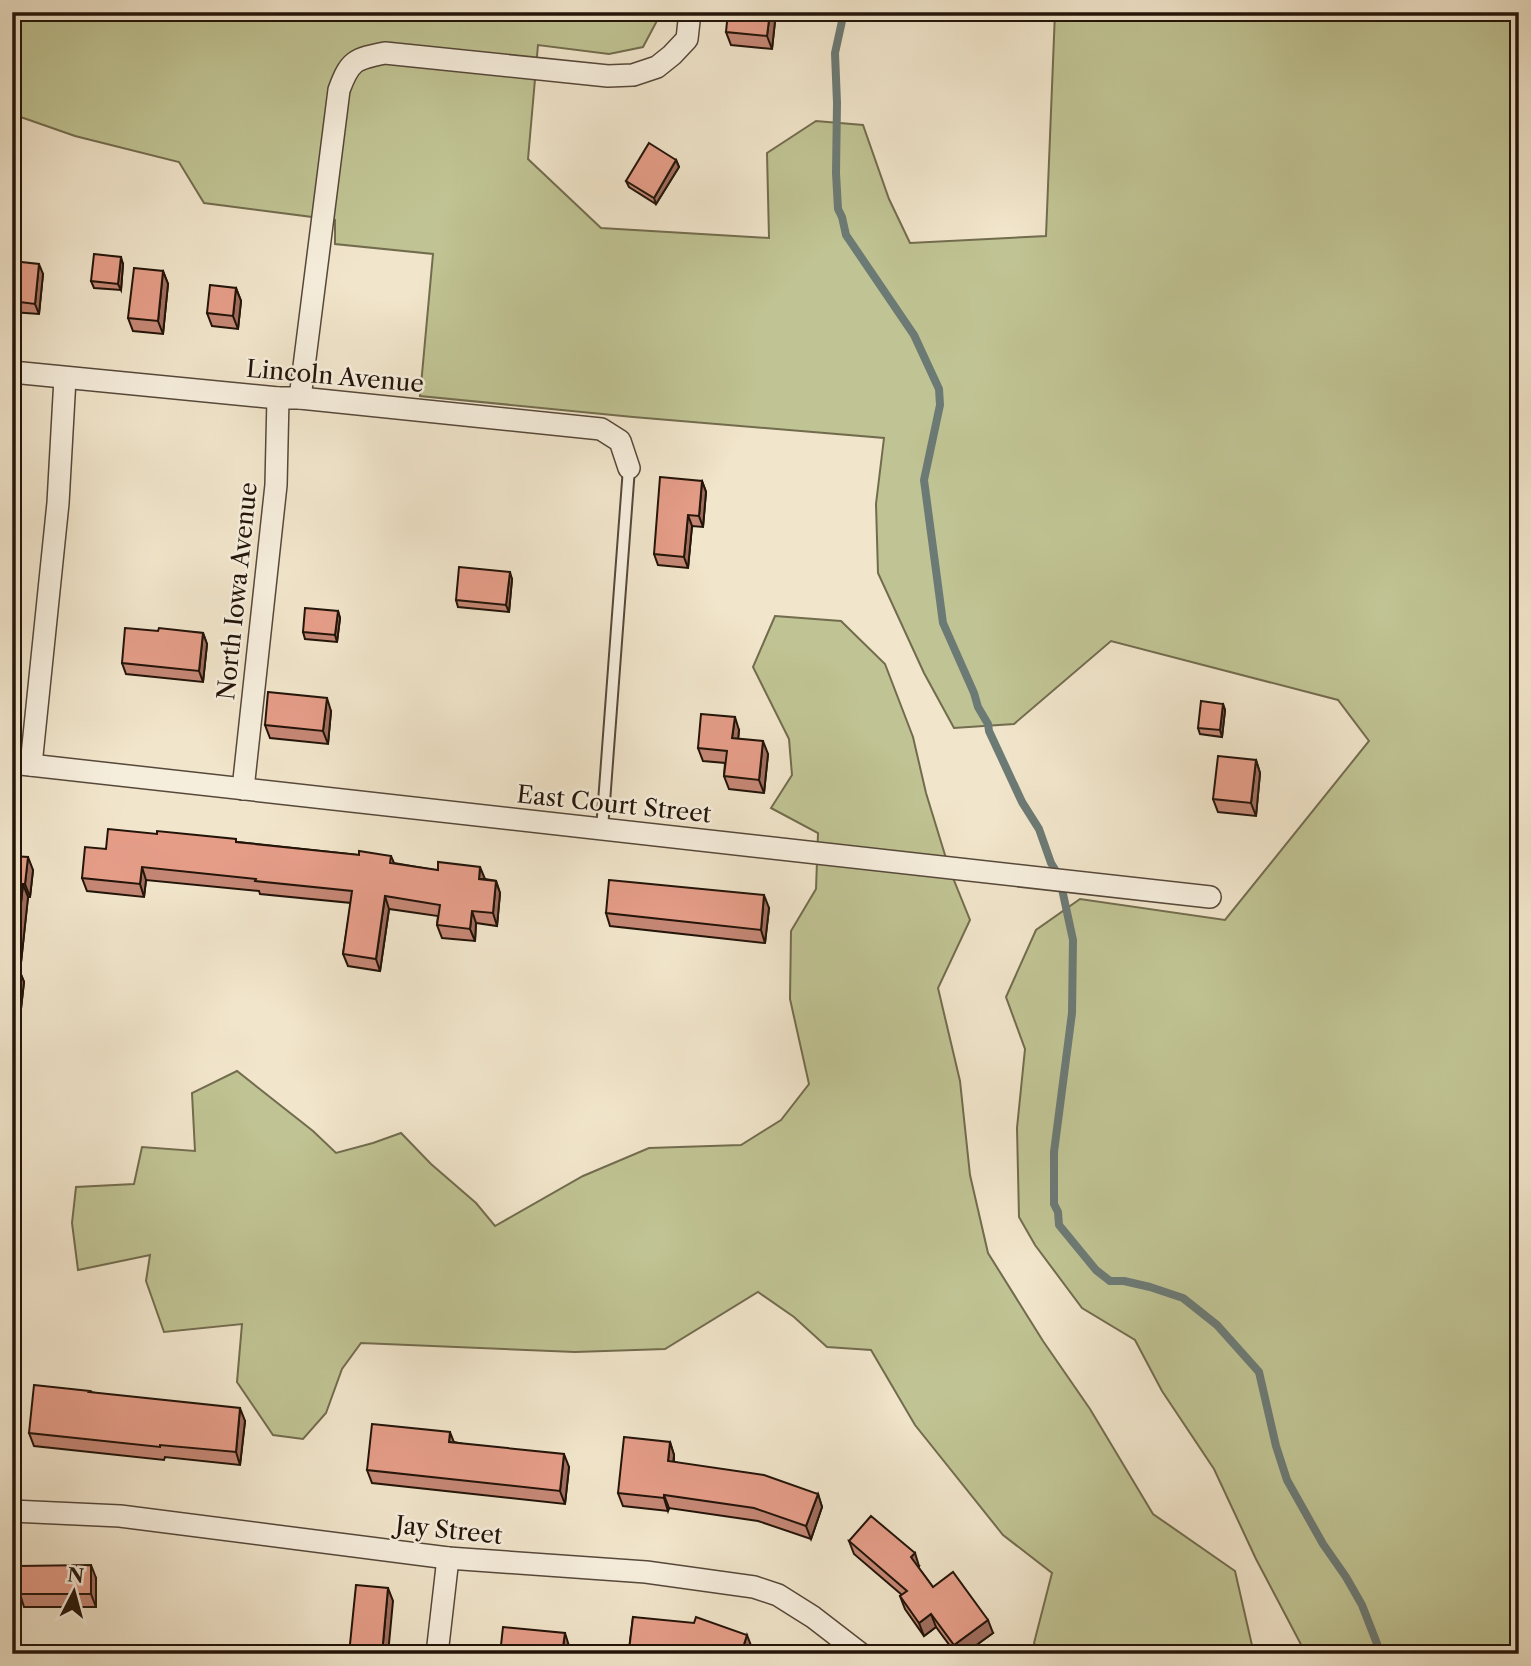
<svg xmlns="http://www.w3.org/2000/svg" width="1531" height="1666" font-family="'Libre Caslon Text',serif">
<rect width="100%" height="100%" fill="#f1e5cb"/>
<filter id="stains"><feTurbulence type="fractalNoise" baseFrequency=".00286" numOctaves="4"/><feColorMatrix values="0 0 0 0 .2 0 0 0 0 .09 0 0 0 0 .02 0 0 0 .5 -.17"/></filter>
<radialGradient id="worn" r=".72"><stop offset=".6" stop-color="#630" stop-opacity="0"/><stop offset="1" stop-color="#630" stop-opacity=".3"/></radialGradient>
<g fill="#c0c393" stroke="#726c4e" stroke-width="2">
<polygon points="12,12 660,12 659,17 643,47 609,54 538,45 528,159 601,228 769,238 767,153 816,121 863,125 889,199 910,243 1046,236 1055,12 1519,12 1519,1654 1306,1654 1256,1559 1214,1469 1162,1391 1135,1340 1082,1308 1035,1245 1019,1217 1017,1128 1025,1049 1006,997 1036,930 1080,899 1225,920 1369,741 1338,700 1111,641 1014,724 954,728 924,673 878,573 876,504 884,438 633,417 420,396 433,254 335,244 335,220 204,203 179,162 75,136 12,114"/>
<polygon points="775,616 841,621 885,664 913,737 926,793 949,868 970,920 938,988 960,1081 970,1175 988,1253 1043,1341 1090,1409 1153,1514 1235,1571 1254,1654 1041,1654 1034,1643 1052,1573 1003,1535 915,1425 871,1350 827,1347 794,1317 758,1292 665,1349 575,1352 361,1343 342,1369 326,1413 303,1439 273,1435 237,1382 242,1324 164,1332 146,1281 150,1255 78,1270 72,1223 76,1187 134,1184 142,1147 195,1151 192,1093 237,1071 313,1131 336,1153 373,1143 401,1133 431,1164 476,1203 495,1226 583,1176 649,1148 741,1145 781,1120 809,1084 790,999 791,931 816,889 818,833 771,808 792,775 789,739 753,667"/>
</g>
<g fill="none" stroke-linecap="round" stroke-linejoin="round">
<polyline stroke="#6c7a75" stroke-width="8" points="844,12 835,53 837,103 836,173 838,209 842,217 846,235 914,335 939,389 940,405 924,480 943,623 974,693 978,707 988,724 989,731 1022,802 1039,829 1051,863 1056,871 1056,879 1062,889 1073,940 1072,1013 1054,1152 1054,1204 1058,1212 1059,1225 1096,1270 1110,1281 1124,1281 1150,1287 1183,1298 1217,1325 1259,1372 1276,1446 1287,1480 1323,1544 1346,1577 1362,1605 1381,1654"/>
<g stroke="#56483a" stroke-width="14">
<polyline id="service" points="602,829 629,468"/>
</g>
<g stroke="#56483a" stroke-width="24">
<g id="minor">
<polyline points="12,372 278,398 300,398 601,429 620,441 629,468"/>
<path d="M 300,398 L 339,90 C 350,60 355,59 385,53 L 608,76 L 633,75 L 657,67 L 672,55 L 687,39 L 690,12"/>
<polyline points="12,763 1210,897"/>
<polyline points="31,765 58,503 65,378"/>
<polyline points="243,789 276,485 278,398"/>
<polyline points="12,1511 120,1516 448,1558 646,1572 754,1587 778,1595 813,1617 861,1654"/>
<polyline points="437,1654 448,1558"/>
</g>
</g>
<use href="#service" stroke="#f6eedd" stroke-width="10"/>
<use href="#minor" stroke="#f6eedd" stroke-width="21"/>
</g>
<g fill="#c58775" stroke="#231409" stroke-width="2">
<polygon points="776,12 772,49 731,45 726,32"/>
<polygon points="676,160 679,167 656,204 629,187 626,181"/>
<polygon points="12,261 43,274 39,314 12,312"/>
<polygon points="123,264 121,290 94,288 91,281"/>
<polygon points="163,271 168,284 163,334 133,331 128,318"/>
<polygon points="236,288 241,301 238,329 212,326 207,313"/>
<polygon points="702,481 706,492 703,527 692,526 688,568 658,565 654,554"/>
<polygon points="512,579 509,612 458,607 456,600"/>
<polygon points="12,603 19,603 21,610 19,635 12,635"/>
<polygon points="338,611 340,618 337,642 305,639 303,632"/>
<polygon points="158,631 203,633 207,644 203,682 126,674 122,663"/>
<polygon points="1223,704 1225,710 1222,737 1200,734 1198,728"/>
<polygon points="331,711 328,744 270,738 265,725"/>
<polygon points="739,730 738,739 768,754 764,793 729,789 724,776 725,763 703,761 698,748"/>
<polygon points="1256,760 1260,773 1256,816 1218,812 1213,799"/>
<polygon points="238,842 359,855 391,856 394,863 496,881 500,893 497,926 476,923 475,941 442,938 437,925 438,916 389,909 380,971 348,966 343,954 351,903 260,894 259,891 146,880 144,897 87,891 82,878 106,849"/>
<polygon points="12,856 33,870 30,897 28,897 20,972 24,982 15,1062 13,1061 12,1065"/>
<polygon points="769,908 765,943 610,926 606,913"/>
<polygon points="90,1392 245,1421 240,1465 165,1457 164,1460 34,1446 29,1433"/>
<polygon points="454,1442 569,1467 565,1504 372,1483 367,1470"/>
<polygon points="670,1442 674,1455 674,1462 818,1494 822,1507 811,1539 758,1521 669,1508 668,1511 623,1506 618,1493"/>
<polygon points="849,1541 919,1566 918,1567 933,1587 993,1633 964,1654 956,1654 936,1627 924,1636 905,1609 900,1596 902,1595 854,1554"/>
<polygon points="96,1578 96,1607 24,1607 20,1594"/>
<polygon points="633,1617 752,1648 750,1654 631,1654 629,1650"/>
</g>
<g fill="#a06e5f" stroke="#231409" stroke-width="2">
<polygon points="770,12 776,12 772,49 767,36"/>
<polygon points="676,160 679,167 656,204 654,198"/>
<polygon points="121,257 123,264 121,290 118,284"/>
<polygon points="39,264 43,274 39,314 35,304"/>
<polygon points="163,271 168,284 163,334 158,321"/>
<polygon points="236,288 241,301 238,329 233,316"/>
<polygon points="702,481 706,492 703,527 699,516"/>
<polygon points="688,515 692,526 688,568 684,557"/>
<polygon points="510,572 512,579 509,612 506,605"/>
<polygon points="19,603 21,610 19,635 16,629"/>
<polygon points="338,611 340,618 337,642 335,635"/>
<polygon points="203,633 207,644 203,682 199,671"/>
<polygon points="327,698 331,711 328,744 323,731"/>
<polygon points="1223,704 1225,710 1222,737 1220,730"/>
<polygon points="735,717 739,730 737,751 732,738"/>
<polygon points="763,741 768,754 764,793 759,780"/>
<polygon points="1256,760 1260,773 1256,816 1251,803"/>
<polygon points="28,857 33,870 30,897 25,884"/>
<polygon points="142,867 146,880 144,897 140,884"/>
<polygon points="480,867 485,879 479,879"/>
<polygon points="496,881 500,893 497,926 493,913"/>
<polygon points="23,884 28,897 20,972 24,982 15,1062 12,1053 14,968"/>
<polygon points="764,895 769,908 765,943 761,930"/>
<polygon points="385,896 389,909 380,971 376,959"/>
<polygon points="472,911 476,923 475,941 470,929"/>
<polygon points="240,1408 245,1421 240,1465 236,1452"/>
<polygon points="450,1432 455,1445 449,1442"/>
<polygon points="670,1442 674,1455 672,1474 668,1461"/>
<polygon points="564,1454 569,1467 565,1504 560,1491"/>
<polygon points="818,1494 822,1507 811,1539 806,1526"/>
<polygon points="664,1495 669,1508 668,1511 664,1498"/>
<polygon points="915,1553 919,1566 916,1570 911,1557"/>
<polygon points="91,1565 96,1578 96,1607 91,1594"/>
<polygon points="388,1588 393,1601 388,1654 382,1654"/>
<polygon points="931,1614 936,1627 924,1636 919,1623"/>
<polygon points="988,1620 993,1633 964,1654 957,1654 954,1645"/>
<polygon points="565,1633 569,1646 568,1654 562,1654"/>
<polygon points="747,1635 752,1648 750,1654 741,1654"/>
</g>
<g fill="#e59d88" stroke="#231409" stroke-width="2">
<polygon points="728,12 770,12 767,36 726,32"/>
<polygon points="649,143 676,160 654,198 626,181"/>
<polygon points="94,254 121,257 118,284 91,281"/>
<polygon points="12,261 39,264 35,304 12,301"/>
<polygon points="134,268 163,271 158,321 128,318"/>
<polygon points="210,285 236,288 233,316 207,313"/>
<polygon points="660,477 702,481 699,516 688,515 684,557 654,554"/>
<polygon points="459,567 510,572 506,605 456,600"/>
<polygon points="12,603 19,603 16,629 12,628"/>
<polygon points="305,608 338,611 335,635 303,632"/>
<polygon points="125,628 158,631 159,628 203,633 199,671 122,663"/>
<polygon points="268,692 327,698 323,731 265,725"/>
<polygon points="1201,701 1223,704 1220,730 1198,728"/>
<polygon points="701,714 735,717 732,738 763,741 759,780 724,776 727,751 698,748"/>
<polygon points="1218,756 1256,760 1251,803 1213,799"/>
<polygon points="108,829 157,834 157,831 236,839 236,842 359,855 359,851 391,856 390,863 438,870 438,862 480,867 479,879 496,881 493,913 472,911 470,929 437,925 440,905 385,896 376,959 343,954 352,891 255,881 256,879 142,867 140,884 82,878 85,847 106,849"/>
<polygon points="12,856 28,857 25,884 23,884 14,968 19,969 12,1032"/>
<polygon points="609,880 764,895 761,930 606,913"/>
<polygon points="34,1385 90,1391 89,1392 240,1408 236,1452 160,1445 160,1447 29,1433"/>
<polygon points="372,1424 450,1432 449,1442 564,1454 560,1491 367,1470"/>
<polygon points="624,1437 670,1442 668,1461 764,1475 818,1494 806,1526 754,1508 664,1495 664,1498 618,1493"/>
<polygon points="871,1516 915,1553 911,1557 933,1587 953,1572 988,1620 954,1645 931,1614 919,1623 900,1596 907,1591 849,1541"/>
<polygon points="91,1565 91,1594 20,1594 19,1566"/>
<polygon points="356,1585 388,1588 382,1654 349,1654"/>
<polygon points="633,1617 694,1623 696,1617 747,1635 741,1654 699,1654 675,1646 674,1654 629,1650"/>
<polygon points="503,1627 565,1633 562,1654 500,1654"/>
</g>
<g text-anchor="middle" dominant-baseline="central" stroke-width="5" stroke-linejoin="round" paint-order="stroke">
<g font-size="24" fill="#231409" stroke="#f6eedd">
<text transform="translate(335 376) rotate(5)">Lincoln Avenue</text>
<text transform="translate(237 591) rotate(-84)">North Iowa Avenue</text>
<text transform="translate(614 804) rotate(6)">East Court Street</text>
<text transform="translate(449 1530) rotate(6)">Jay Street</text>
</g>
</g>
<rect width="1531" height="1666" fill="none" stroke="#f1e5cb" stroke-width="42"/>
<rect x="14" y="14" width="1503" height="1638" fill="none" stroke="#231409" stroke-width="3.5"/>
<rect x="21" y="21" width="1489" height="1624" fill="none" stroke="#231409" stroke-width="2"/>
<g transform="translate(74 1592) rotate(6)" stroke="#f6eedd" stroke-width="5" paint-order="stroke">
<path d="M0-5L12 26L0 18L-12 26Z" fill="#231409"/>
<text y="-10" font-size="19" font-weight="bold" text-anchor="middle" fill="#231409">N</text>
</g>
<rect width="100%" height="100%" filter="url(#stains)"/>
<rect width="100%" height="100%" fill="url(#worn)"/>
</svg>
